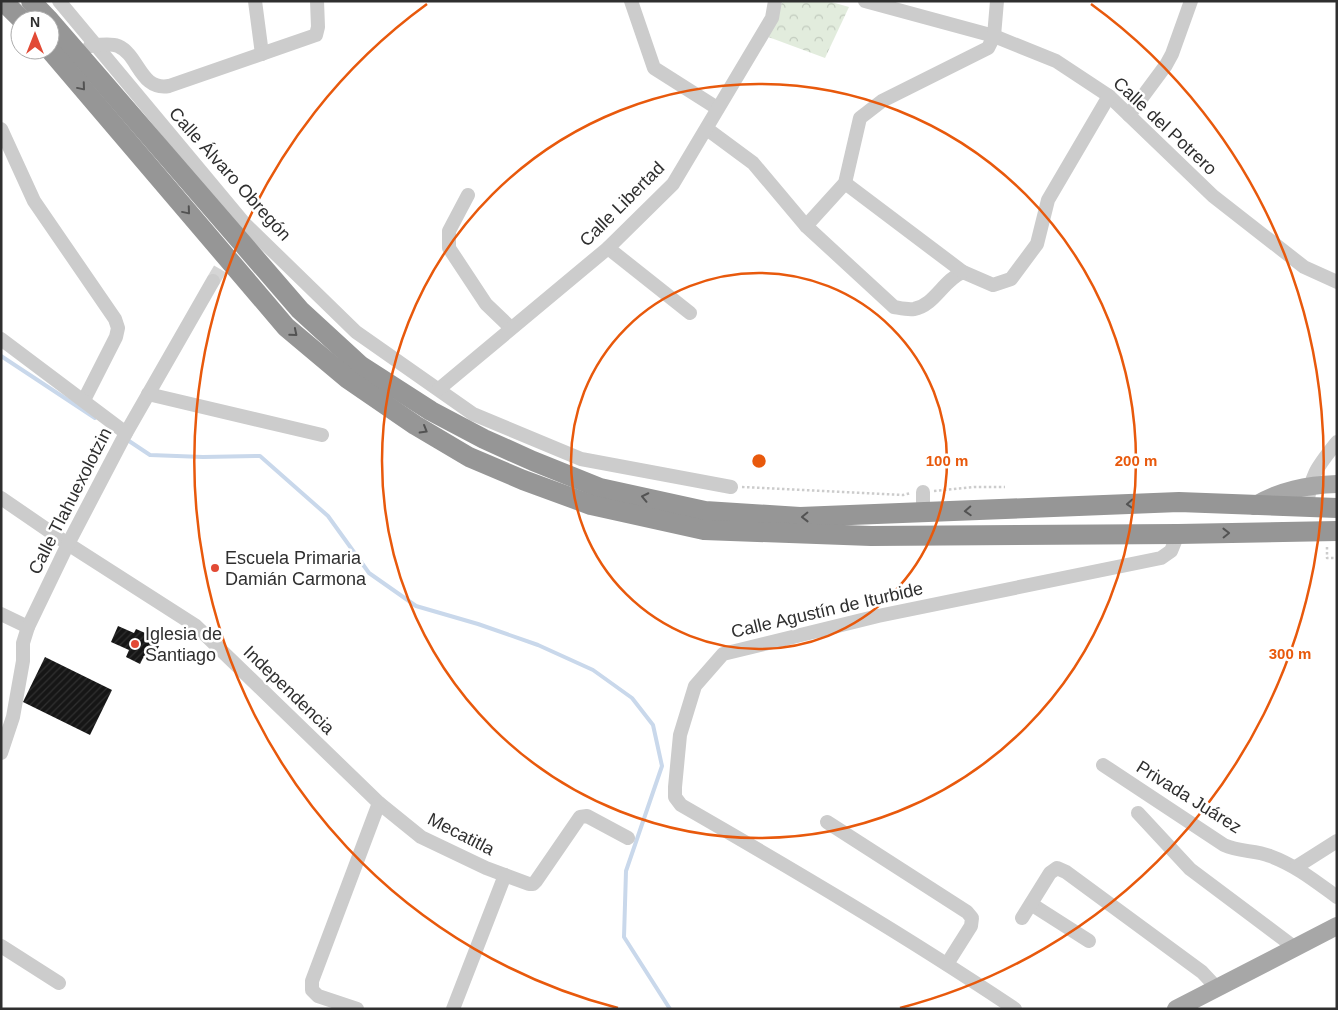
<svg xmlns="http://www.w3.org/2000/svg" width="1338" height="1010" font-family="Helvetica,sans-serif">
<defs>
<pattern id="park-crowns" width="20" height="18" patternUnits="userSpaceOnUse" patternTransform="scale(1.25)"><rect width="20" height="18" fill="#e2ecdd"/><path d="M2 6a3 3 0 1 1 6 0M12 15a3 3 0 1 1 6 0" fill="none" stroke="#c2cbbe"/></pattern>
<pattern id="building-hatch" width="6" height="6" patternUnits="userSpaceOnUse" patternTransform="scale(1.25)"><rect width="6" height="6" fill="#161616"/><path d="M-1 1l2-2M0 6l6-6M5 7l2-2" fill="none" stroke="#303030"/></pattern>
</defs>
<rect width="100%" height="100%" fill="#fff"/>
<polygon fill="url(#park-crowns)" points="783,1 828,1 849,7 825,58 763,35"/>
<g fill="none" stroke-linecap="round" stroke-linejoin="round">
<g stroke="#c9d8eb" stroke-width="4">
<polyline points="1,356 95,418"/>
<polyline points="126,439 150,455 203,457 260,456 328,516 369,573 416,606 478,624 538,645 593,670 632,698 653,725 662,766 626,871 624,937 670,1009"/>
</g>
</g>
<g fill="url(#building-hatch)">
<polygon points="118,626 134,633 136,629 152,636 149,642 159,646 151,662 143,658 140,664 126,657 129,650 111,642"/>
<polygon points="45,657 112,690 90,735 23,702"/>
</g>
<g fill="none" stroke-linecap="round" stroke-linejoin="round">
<polyline stroke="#d5d5d5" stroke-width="14" stroke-dasharray="14 7" stroke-linecap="butt" points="213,281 230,252"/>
<g stroke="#ccc" stroke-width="2.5" stroke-dasharray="2.5 2.5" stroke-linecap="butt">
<polyline points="742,487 903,495 911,493"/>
<polyline points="934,491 975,487 1005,487"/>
<polyline points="1327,547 1327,558 1337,558"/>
</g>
<g stroke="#ccc" stroke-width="14">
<polyline points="59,1 244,223 356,332 473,414 581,459 731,487"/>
<polyline points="255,1 262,54"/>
<polyline points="631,1 654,68 717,108"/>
<polyline points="865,1 994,36 1056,61 1109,96 1213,196 1304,267 1337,282"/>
<path d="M 90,46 C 98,45 110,43 118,46 C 139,55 140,91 169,86 L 316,35 L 318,27 L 317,1"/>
<polyline points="1129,115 1166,65 1172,54 1191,1"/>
<polyline points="1,129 34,201 115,319 118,328 116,337 84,400"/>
<path d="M 707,129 L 753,163 L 806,226 L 894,307 C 900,308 908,310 914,309 C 935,305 943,280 963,272 L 993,285 L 1011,279 L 1037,244 L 1048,200 L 1109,96"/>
<polyline points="845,183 963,272"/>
<polyline points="468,195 449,231 449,248 486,304 511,328"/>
<polyline points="806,226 845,183 860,118 882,101 988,48 994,36 997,1"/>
<polyline points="608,248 690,313"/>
<polyline points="1,339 126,433"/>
<polyline points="439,389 608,248 673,184 772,18 775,1"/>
<polyline points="148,394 322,435"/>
<polyline points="923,492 923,513"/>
<polyline points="1,498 68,544 196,626 379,803 421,837 486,868 529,884 533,884 536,881 580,817 587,816 628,838"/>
<path d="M 1307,508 C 1310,475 1317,467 1337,442"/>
<polyline points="1,614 28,627"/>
<polyline points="1,753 13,717 23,661 23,643 28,627 68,544 126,433 213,281"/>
<path d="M 1103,765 L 1224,845 C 1239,852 1255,850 1270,856 C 1295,865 1315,881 1337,897"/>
<polyline points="1138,813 1190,869 1294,947"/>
<polyline points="827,822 967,912 972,918 971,926 947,964"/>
<polyline points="1296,867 1337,841"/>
<polyline points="1031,904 1089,941"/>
<polyline points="1022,918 1050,873 1057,868 1066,872 1202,972 1217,988"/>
<polyline points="1,946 59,983"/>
<polyline points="357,1009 318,996 312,990 312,981 379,803"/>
<polyline points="453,1009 505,875"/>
<path d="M 1015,1009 C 906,936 794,870 681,805 L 675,797 L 675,787 L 680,735 L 695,686 L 723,654 L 878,616 L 1161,558 L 1171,551 L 1178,534"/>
</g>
<g stroke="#a7a7a7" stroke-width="18">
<path d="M 1254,506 C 1280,490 1307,485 1337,484"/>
<polyline points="1176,1009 1337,926"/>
</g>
<g stroke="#969696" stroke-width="20">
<polyline points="3,1 22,20"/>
<polyline points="31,1 49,20"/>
<polyline points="50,21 300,310 361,366 431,411 484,439 533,461 600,488 705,511 800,517 1179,502 1337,508"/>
<polyline points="50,50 286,327 348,379 415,425 469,457 523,480 591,505 704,530 871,536 1178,534 1337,531"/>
</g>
</g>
<defs><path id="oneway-chevron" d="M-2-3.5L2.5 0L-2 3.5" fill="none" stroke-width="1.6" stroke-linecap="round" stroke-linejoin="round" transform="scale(1.25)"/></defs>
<g stroke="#535353">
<use href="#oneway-chevron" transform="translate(82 87) rotate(50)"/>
<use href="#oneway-chevron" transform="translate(187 211) rotate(50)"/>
<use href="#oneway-chevron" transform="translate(294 333) rotate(40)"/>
<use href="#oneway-chevron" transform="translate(424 430) rotate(30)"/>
<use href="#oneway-chevron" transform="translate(645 497) rotate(-168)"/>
<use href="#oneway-chevron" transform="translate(1130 504) rotate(177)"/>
<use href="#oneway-chevron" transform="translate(968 511) rotate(177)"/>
<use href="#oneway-chevron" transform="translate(805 517) rotate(179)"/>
<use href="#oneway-chevron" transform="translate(1226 533) rotate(-1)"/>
</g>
<g fill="none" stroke="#e8590c" stroke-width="2.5">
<circle cx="759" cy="461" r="188"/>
<circle cx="759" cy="461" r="377"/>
<path d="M618 1008A565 565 0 0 1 427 4M1091 4A565 565 0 0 1 900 1008"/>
</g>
<g fill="#e24a35" stroke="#fff" stroke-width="2">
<circle cx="215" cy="568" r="5"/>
<circle cx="135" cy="644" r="5"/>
</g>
<g text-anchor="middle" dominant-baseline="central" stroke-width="5" stroke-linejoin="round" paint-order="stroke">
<g font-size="18" fill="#2f2f2f" stroke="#fff">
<text transform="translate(1165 126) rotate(43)">Calle del Potrero</text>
<text transform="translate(230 174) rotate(48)">Calle Álvaro Obregón</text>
<text transform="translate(622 204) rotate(-45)">Calle Libertad</text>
<text transform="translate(70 501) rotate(-63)">Calle Tlahuexolotzin</text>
<text transform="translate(827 610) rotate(-13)">Calle Agustín de Iturbide</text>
<text transform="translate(289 690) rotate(44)">Independencia</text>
<text transform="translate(1189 797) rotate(32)">Privada Juárez</text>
<text transform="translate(461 834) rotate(27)">Mecatitla</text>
</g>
<g font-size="18" fill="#2f2f2f" stroke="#fff" text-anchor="start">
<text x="225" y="558">Escuela Primaria<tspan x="225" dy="21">Damián Carmona</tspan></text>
<text x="145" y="634">Iglesia de<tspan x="145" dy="21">Santiago</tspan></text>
</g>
</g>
<circle cx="759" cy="461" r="8" fill="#e8590c" stroke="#fff" stroke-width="2.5"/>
<g font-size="15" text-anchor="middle" font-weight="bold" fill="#e8590c" stroke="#fff" stroke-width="5" stroke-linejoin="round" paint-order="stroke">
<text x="947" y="466">100 m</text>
<text x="1136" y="466">200 m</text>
<text x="1290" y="659">300 m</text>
</g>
<rect width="1338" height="1010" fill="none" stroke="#2f2f2f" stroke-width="5"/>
<g transform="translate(35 35)"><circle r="24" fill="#ffffff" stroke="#acacac"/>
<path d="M0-4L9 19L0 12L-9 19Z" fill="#e24a35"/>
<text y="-8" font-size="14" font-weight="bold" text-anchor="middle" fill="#2f2f2f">N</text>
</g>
</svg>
